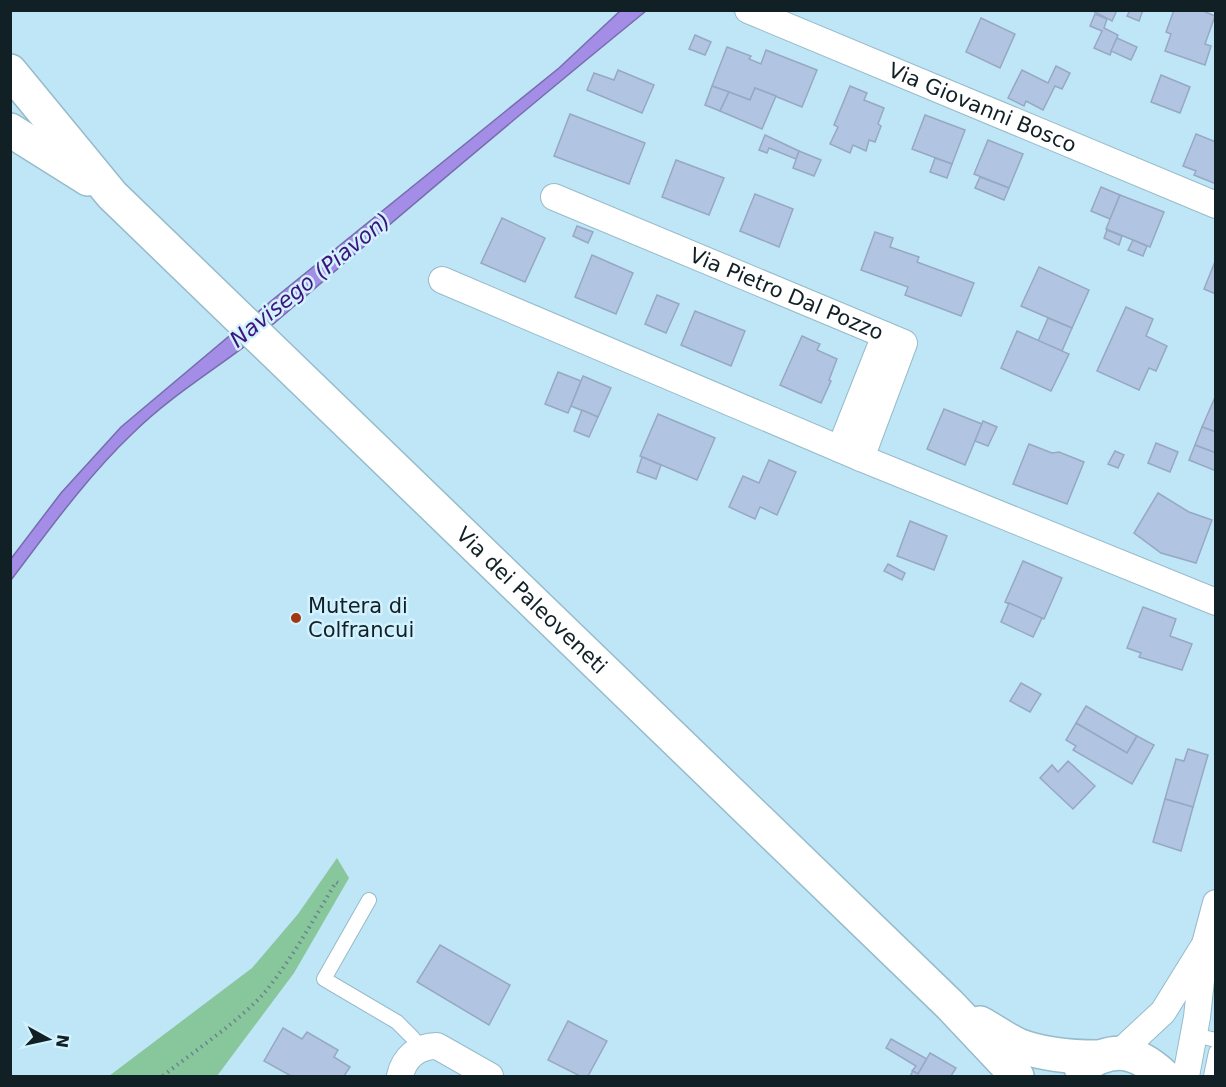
<svg xmlns="http://www.w3.org/2000/svg" width="1226" height="1087" font-family="'DejaVu Sans',sans-serif">
<rect width="100%" height="100%" fill="#bfe6f6"/>
<polygon fill="#88c69c" points="337,858 349,878 294,973 217,1076 109,1076 252,968 298,914"/>
<path fill="#a38de7" stroke="#776cad" stroke-width="1.5" d="M 620,11 L 646,11 C 522,112 400,215 278,320 C 232,360 176,390 132,434 C 86,478 49,530 11,580 L 10,560 L 61,493 L 121,427 L 271,301 L 559,68 Z"/>
<g fill="#b1c4e1" stroke="#96a8c4" stroke-width="1.5">
<polygon points="1091,10 1117,10 1112,21"/>
<polygon points="1130,10 1143,10 1139,21 1127,16"/>
<polygon points="1174,10 1201,10 1215,16 1205,44 1211,46 1205,65 1165,51 1171,34 1166,32"/>
<polygon points="1095,14 1107,19 1104,28 1118,35 1110,55 1094,48 1102,31 1090,26"/>
<polygon points="981,18 1015,34 1000,68 966,52"/>
<polygon points="695,35 711,42 705,55 689,49"/>
<polygon points="1117,38 1137,47 1131,60 1111,51"/>
<polygon points="727,47 751,56 749,59 761,64 766,50 817,70 802,107 755,88 750,100 712,86"/>
<polygon points="1056,66 1070,73 1062,89 1055,86 1043,110 1026,101 1024,106 1008,98 1022,70 1048,83"/>
<polygon points="618,70 654,85 642,113 587,90 594,73 614,80"/>
<polygon points="1161,75 1190,87 1180,113 1151,102"/>
<polygon points="712,86 729,92 720,111 705,105"/>
<polygon points="850,86 867,93 864,100 884,108 878,124 881,126 875,142 869,140 866,151 853,145 850,153 830,144 838,127 834,125"/>
<polygon points="755,88 776,96 762,129 720,111 729,92 750,100"/>
<polygon points="570,114 645,143 629,184 554,156"/>
<polygon points="925,115 965,130 952,164 912,149"/>
<polygon points="1196,134 1216,142 1216,184 1194,175 1196,171 1183,166"/>
<polygon points="765,135 799,151 796,159 769,148 767,153 759,150"/>
<polygon points="988,140 1023,154 1009,188 974,174"/>
<polygon points="799,151 821,160 814,176 793,168"/>
<polygon points="935,158 952,164 947,178 930,172"/>
<polygon points="676,160 724,178 709,215 662,197"/>
<polygon points="980,177 1009,188 1004,200 975,188"/>
<polygon points="1101,187 1120,195 1110,219 1091,211"/>
<polygon points="755,194 793,209 779,247 740,231"/>
<polygon points="1120,195 1164,212 1150,247 1106,229"/>
<polygon points="502,218 545,238 525,282 481,263"/>
<polygon points="577,226 593,232 588,243 573,236"/>
<polygon points="1107,230 1122,236 1119,245 1104,238"/>
<polygon points="875,232 893,238 890,247 919,257 917,262 974,283 961,316 905,295 908,287 861,270"/>
<polygon points="1133,240 1147,246 1143,256 1128,250"/>
<polygon points="592,255 633,273 616,314 575,297"/>
<polygon points="1216,259 1216,294 1204,289"/>
<polygon points="1039,267 1089,290 1072,328 1021,306"/>
<polygon points="657,295 679,304 666,333 645,324"/>
<polygon points="1126,307 1153,319 1146,336 1167,346 1156,371 1149,368 1139,390 1097,371"/>
<polygon points="695,311 745,331 731,366 681,345"/>
<polygon points="1048,318 1072,328 1062,351 1038,341"/>
<polygon points="1017,331 1069,354 1051,391 1001,368"/>
<polygon points="802,336 820,344 817,350 837,359 829,380 831,381 821,403 780,385"/>
<polygon points="558,372 581,381 568,413 545,404"/>
<polygon points="583,376 611,388 598,417 571,406"/>
<polygon points="1216,395 1216,432 1202,427"/>
<polygon points="944,409 982,424 965,465 927,449"/>
<polygon points="582,410 598,417 589,437 574,431"/>
<polygon points="658,414 715,438 697,480 640,456"/>
<polygon points="983,421 997,427 988,446 975,441"/>
<polygon points="1202,427 1216,432 1216,453 1195,445"/>
<polygon points="1156,443 1178,452 1170,472 1148,463"/>
<polygon points="1029,444 1052,453 1059,452 1084,462 1067,504 1013,484"/>
<polygon points="1195,445 1216,453 1216,471 1189,460"/>
<polygon points="1115,451 1124,455 1118,468 1108,464"/>
<polygon points="642,457 661,465 656,479 637,472"/>
<polygon points="769,460 796,472 777,515 760,507 755,519 729,507 743,476 759,483"/>
<polygon points="1158,493 1189,512 1212,520 1196,563 1161,553 1134,533"/>
<polygon points="910,521 947,536 934,570 897,556"/>
<polygon points="1023,561 1062,578 1044,619 1005,602"/>
<polygon points="888,564 905,573 902,580 884,571"/>
<polygon points="1009,603 1042,618 1033,637 1001,622"/>
<polygon points="1143,607 1176,619 1170,636 1192,644 1182,670 1139,657 1141,653 1127,648"/>
<polygon points="1021,683 1041,694 1030,712 1010,701"/>
<polygon points="1086,706 1137,736 1127,753 1076,723"/>
<polygon points="1076,723 1127,753 1137,736 1154,745 1132,784 1073,750 1076,746 1066,740"/>
<polygon points="1188,749 1208,755 1193,807 1165,799 1176,759 1184,761"/>
<polygon points="1068,761 1095,786 1073,809 1040,778 1052,765 1058,772"/>
<polygon points="1165,799 1193,807 1181,851 1153,842"/>
<polygon points="440,945 510,985 489,1025 417,982"/>
<polygon points="568,1021 607,1041 588,1076 580,1076 548,1060"/>
<polygon points="283,1028 302,1039 307,1032 338,1050 334,1057 350,1067 344,1076 291,1076 264,1061"/>
<polygon points="891,1039 927,1059 918,1074 912,1071 916,1066 886,1048"/>
<polygon points="930,1053 956,1068 951,1076 910,1076 913,1071 918,1074"/>
</g>
<g fill="none" stroke-linecap="round" stroke-linejoin="round">
<g stroke="#96bbca" stroke-width="16">
<g id="service">
<polyline points="369,900 324,979 397,1022 413,1038 418,1050"/>
<polyline points="1194,1035 1216,1040"/>
<polyline points="1211,1076 1216,1052"/>
</g>
</g>
<g stroke="#96bbca" stroke-width="28">
<g id="minor">
<path id="s1" d="M 748,10 L 1216,205"/>
<path id="s2" d="M 554,197 L 904,343 L 861,458"/>
<polyline points="442,280 861,458 1216,602"/>
<polyline points="840,449 885,335"/>
<polyline points="1120,1052 1163,1012 1202,949"/>
<path d="M 400,1076 C 404,1058 417,1046 437,1046 L 490,1076"/>
<polyline points="1186,1076 1197,1017 1205,944 1216,903"/>
</g>
</g>
<g stroke="#96bbca" stroke-width="36">
<g id="primary">
<path id="s3" d="M 10,71 L 112,195 L 950,1005 L 1017,1076"/>
<polyline points="10,130 88,179"/>
<path d="M 980,1023 C 993,1030 1005,1039 1018,1045 C 1043,1055 1071,1057 1098,1057"/>
<path d="M 1081,1068 C 1113,1045 1136,1050 1164,1076"/>
</g>
</g>
<path stroke="#69848f" stroke-width="4" stroke-dasharray="1.5 4.5" stroke-linecap="butt" d="M 163,1076 C 194,1051 240,1021 266,991 C 293,957 314,919 336,882 L 341,885"/>
<use href="#service" stroke="#fff" stroke-width="14"/>
<use href="#minor" stroke="#fff" stroke-width="26"/>
<use href="#primary" stroke="#fff" stroke-width="33"/>
</g>
<circle fill="#9f3813" stroke="#d3f2ff" stroke-width="2" cx="296" cy="618" r="6"/>
<g text-anchor="middle" dominant-baseline="central" stroke-width="5" stroke-linejoin="round" paint-order="stroke">
<g font-size="21" fill="#112025" stroke="#d3f2ff">
<text stroke="none"><textPath href="#s1" startOffset="254">Via Giovanni Bosco</textPath></text>
<text stroke="none"><textPath href="#s2" startOffset="252">Via Pietro Dal Pozzo</textPath></text>
<text stroke="none"><textPath href="#s3" startOffset="744">Via dei Paleoveneti</textPath></text>
</g>
<g font-size="21" fill="#112025" stroke="#d3f2ff" text-anchor="start">
<text x="308" y="606">Mutera di<tspan x="308" dy="24">Colfrancui</tspan></text>
</g>
<g font-size="22" font-style="italic" fill="#3e137d" stroke="#d3f2ff">
<text transform="translate(310 280) rotate(-39)">Navisego (Piavon)</text>
</g>
</g>
<rect width="1226" height="1087" fill="none" stroke="#112025" stroke-width="24"/>
<g transform="translate(48 1039) rotate(98)" stroke="#d3f2ff" stroke-width="4.5" paint-order="stroke">
<path d="M0-4.5L10 22L0 15L-10 22Z" fill="#112025"/>
<text y="-9" font-size="16" font-weight="bold" text-anchor="middle" fill="#112025">N</text>
</g>
</svg>
